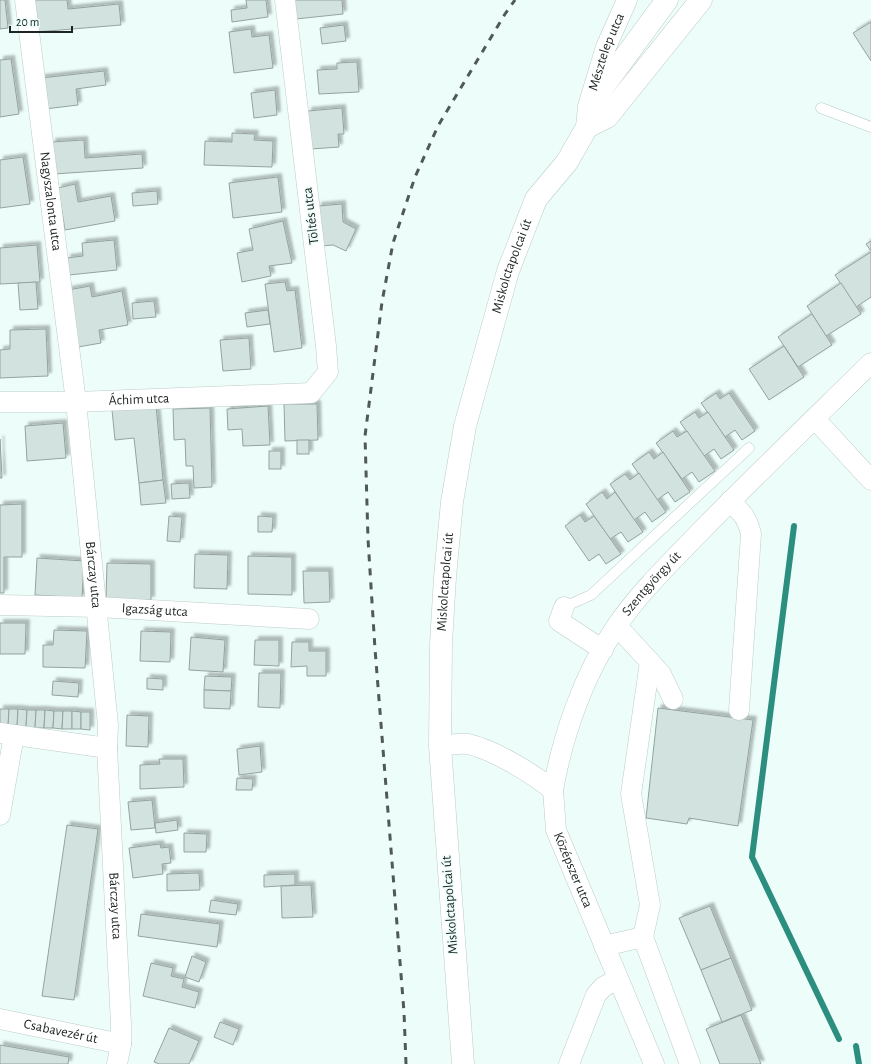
<svg xmlns="http://www.w3.org/2000/svg" width="871" height="1064" font-family="'Alegreya Sans',sans-serif">
<defs>
<filter id="shadow"><feDropShadow dx="3.5" dy="-3.5" stdDeviation="1" flood-color="#0004"/></filter>
</defs>
<rect width="100%" height="100%" fill="#edfefa"/>
<g fill="none" stroke-linecap="round" stroke-linejoin="round">
<g stroke="#2c8e7f" stroke-width="6">
<polyline points="794,526 752,857 839,1039"/>
<polyline points="856,1046 859,1064"/>
</g>
</g>
<g fill="#d2e2de" stroke="#94a3a0" filter="url(#shadow)">
<polygon points="0,0 5,0 8,28 0,29"/>
<polygon points="33,0 67,0 68,9 119,4 121,25 36,32"/>
<polygon points="246,0 266,0 268,17 232,22 231,10 247,8"/>
<polygon points="294,0 342,0 343,14 296,19"/>
<polygon points="871,22 871,61 853,33"/>
<polygon points="344,25 346,41 322,44 320,28"/>
<polygon points="251,29 252,37 269,35 273,68 234,73 229,32"/>
<polygon points="11,59 19,114 0,117 0,60"/>
<polygon points="357,62 359,92 319,94 317,70 337,69 337,63"/>
<polygon points="104,71 106,85 76,89 78,105 45,109 41,78"/>
<polygon points="275,90 277,115 254,118 251,93"/>
<polygon points="342,108 344,134 338,134 339,147 311,149 308,111"/>
<polygon points="232,133 255,134 254,140 273,141 272,167 204,165 205,141 232,142"/>
<polygon points="84,140 85,158 142,154 143,168 54,174 52,142"/>
<polygon points="23,157 30,204 0,208 0,160"/>
<polygon points="278,177 282,212 233,218 229,183"/>
<polygon points="75,184 78,202 111,196 115,221 65,230 58,188"/>
<polygon points="157,191 158,204 133,206 132,193"/>
<polygon points="342,204 343,222 356,229 346,251 333,245 322,246 318,206"/>
<polygon points="283,221 292,263 269,266 271,276 242,282 237,253 253,250 249,229"/>
<polygon points="114,240 117,270 69,275 67,258 83,256 82,243"/>
<polygon points="871,241 871,251 866,244"/>
<polygon points="37,245 40,282 0,284 0,248"/>
<polygon points="871,252 871,297 856,307 835,275"/>
<polygon points="36,282 38,309 20,310 18,283"/>
<polygon points="285,282 287,291 295,290 302,348 274,352 265,284"/>
<polygon points="841,283 861,314 826,336 807,306"/>
<polygon points="90,286 92,297 122,291 128,325 99,330 101,343 78,347 68,290"/>
<polygon points="154,301 156,317 133,319 132,303"/>
<polygon points="268,310 270,324 247,327 245,313"/>
<polygon points="812,314 832,345 798,367 778,337"/>
<polygon points="46,329 48,376 0,378 0,350 10,349 10,330"/>
<polygon points="249,338 251,369 223,371 220,340"/>
<polygon points="784,346 804,377 769,400 749,369"/>
<polygon points="716,393 720,399 729,393 755,431 742,440 735,430 725,437 701,403"/>
<polygon points="284,404 317,404 318,440 285,441"/>
<polygon points="156,406 163,480 139,483 134,438 115,440 112,410"/>
<polygon points="268,406 270,445 243,446 242,429 228,430 227,409"/>
<polygon points="210,408 212,487 194,488 193,466 186,466 185,439 174,440 173,409"/>
<polygon points="695,412 699,418 708,412 734,450 721,459 714,449 704,456 680,422"/>
<polygon points="63,423 66,458 27,461 25,426"/>
<polygon points="673,431 677,437 687,431 715,471 699,482 692,472 682,479 656,443"/>
<polygon points="0,439 2,478 0,478"/>
<rect x="297" y="440" width="12" height="14"/>
<rect x="269" y="451" width="12" height="18"/>
<polygon points="649,452 654,459 663,452 690,492 675,502 668,492 657,500 632,464"/>
<polygon points="639,473 666,512 652,522 645,512 634,520 610,484 625,474 630,480"/>
<polygon points="163,480 166,503 141,505 139,483"/>
<polygon points="189,483 190,498 172,499 171,484"/>
<polygon points="602,492 607,499 615,492 643,532 628,542 621,532 610,539 586,504"/>
<polygon points="22,504 22,557 4,557 4,593 0,593 0,505"/>
<polygon points="580,515 585,522 594,516 621,554 606,564 599,554 589,561 565,526"/>
<polygon points="169,516 182,517 180,542 167,541"/>
<polygon points="258,516 273,517 272,532 258,532"/>
<polygon points="195,554 228,555 227,589 194,588"/>
<polygon points="248,556 292,557 292,595 248,594"/>
<polygon points="37,558 84,561 82,598 35,595"/>
<polygon points="107,563 151,564 151,600 106,599"/>
<polygon points="303,571 329,571 330,602 304,603"/>
<polygon points="0,623 26,623 25,654 0,654"/>
<polygon points="54,630 87,631 85,668 43,667 43,645 53,645"/>
<polygon points="141,631 171,632 170,662 140,661"/>
<polygon points="191,637 225,640 223,672 189,670"/>
<polygon points="255,640 279,640 279,666 254,665"/>
<polygon points="292,642 309,642 309,651 326,651 326,676 307,676 307,666 291,667"/>
<polygon points="259,673 281,673 280,708 258,707"/>
<polygon points="205,676 232,677 231,691 204,690"/>
<polygon points="147,678 163,679 163,690 147,689"/>
<polygon points="53,681 79,683 78,697 52,695"/>
<polygon points="204,690 231,691 230,709 204,708"/>
<polygon points="658,708 753,720 738,826 689,818 687,824 646,818"/>
<polygon points="0,709 9,709 8,727 0,726"/>
<polygon points="9,709 18,709 17,727 8,727"/>
<polygon points="18,709 27,710 26,727 17,727"/>
<polygon points="27,710 36,710 35,728 26,727"/>
<polygon points="36,710 45,710 44,728 35,728"/>
<polygon points="45,710 54,711 53,728 44,728"/>
<polygon points="54,711 63,711 62,729 53,728"/>
<polygon points="63,711 72,711 72,729 62,729"/>
<polygon points="72,711 81,712 81,729 72,729"/>
<polygon points="81,712 90,712 90,730 81,729"/>
<polygon points="127,715 149,716 148,747 126,746"/>
<polygon points="260,746 262,772 239,775 237,749"/>
<polygon points="159,759 183,759 184,787 140,789 140,765 160,764"/>
<polygon points="237,778 253,779 252,790 236,790"/>
<polygon points="152,800 155,828 131,830 128,802"/>
<polygon points="177,820 178,830 156,833 155,823"/>
<polygon points="67,825 98,829 74,1000 42,996"/>
<polygon points="184,833 207,834 206,852 184,852"/>
<polygon points="160,844 161,848 169,847 171,863 162,864 163,874 133,878 129,848"/>
<polygon points="199,873 200,890 167,891 167,874"/>
<polygon points="295,874 295,885 264,887 264,875"/>
<polygon points="311,885 313,917 282,918 281,886"/>
<polygon points="211,900 238,904 236,915 209,912"/>
<polygon points="710,906 731,958 701,970 679,918"/>
<polygon points="141,914 220,924 217,947 138,936"/>
<polygon points="192,956 206,962 199,982 185,977"/>
<polygon points="731,958 752,1010 722,1022 701,970"/>
<polygon points="151,963 173,968 171,976 184,979 182,987 199,992 195,1008 143,996"/>
<polygon points="741,1015 761,1064 720,1064 706,1029"/>
<polygon points="220,1022 239,1029 233,1045 214,1037"/>
<polygon points="169,1028 199,1041 189,1064 159,1064 154,1062"/>
<polygon points="0,1045 69,1057 68,1064 0,1064"/>
</g>
<g fill="none" stroke-linecap="round" stroke-linejoin="round">
<g stroke="#bcccc8" stroke-width="11">
<g id="lane">
<polyline points="821,108 871,127"/>
<polyline points="564,607 591,595 749,448"/>
</g>
</g>
<g stroke="#bcccc8" stroke-width="21">
<g id="street">
<path id="s1" d="M 25,0 L 76,402 L 108,725 L 107,748 L 121,1024 L 121,1044 L 117,1064"/>
<path id="s2" d="M 589,103 L 606,47 L 627,0"/>
<path id="s3" d="M 0,402 L 76,402 L 311,393 L 328,372 L 326,346 L 285,0"/>
<polyline points="815,419 871,480"/>
<path d="M 730,501 C 742,513 747,517 751,534 L 739,710"/>
<path id="s4" d="M 0,605 L 98,607 L 309,619"/>
<polyline points="564,607 559,621 603,650"/>
<polyline points="617,626 661,674 673,699"/>
<polyline points="0,733 107,748"/>
<path id="s5" d="M 440,746 C 448,745 459,743 468,744 C 494,750 532,773 553,790 L 556,830 L 654,1064"/>
<path id="s6" d="M 553,790 C 563,734 584,674 616,627 C 639,593 670,563 698,534 C 755,476 813,420 871,363"/>
<polyline points="0,815 14,735"/>
<polyline points="643,937 650,905 631,794 650,662"/>
<polyline points="643,937 690,1064"/>
<polyline points="604,946 643,937"/>
<path id="s7" d="M 0,1019 L 121,1044"/>
<polyline points="569,1064 596,995 603,987 618,979"/>
</g>
</g>
<g stroke="#bcccc8" stroke-width="23">
<g id="secondary">
<polyline points="587,127 607,117 701,0"/>
<path id="s8" d="M 463,1064 L 440,746 L 441,644 L 445,577 L 452,502 L 465,426 L 508,271 L 536,199 L 567,162 L 587,127 L 589,106 L 667,0"/>
</g>
</g>
<use href="#lane" stroke="#fff" stroke-width="10"/>
<use href="#street" stroke="#fff" stroke-width="20"/>
<use href="#secondary" stroke="#fff" stroke-width="22"/>
<polyline stroke="#505957" stroke-width="3" stroke-dasharray="7 7" stroke-linecap="butt" points="406,1064 404,1012 375,649 368,539 365,436 382,302 393,243 415,177 438,126 505,14 515,0"/>
</g>
<g text-anchor="middle" dominant-baseline="central" stroke-width="3" stroke-linejoin="round" paint-order="stroke">
<g font-size="14" fill="#1e2423" stroke="#edfefa">
<text stroke="none"><textPath href="#s2" startOffset="54">Mésztelep utca</textPath></text>
<text stroke="none"><textPath href="#s1" startOffset="203">Nagyszalonta utca</textPath></text>
<text transform="translate(311 216) rotate(-97)">Töltés utca</text>
<text stroke="none"><textPath href="#s8" startOffset="807">Miskolctapolcai út</textPath></text>
<text stroke="none"><textPath href="#s3" startOffset="139">Áchim utca</textPath></text>
<text stroke="none"><textPath href="#s1" startOffset="579">Bárczay utca</textPath></text>
<text stroke="none"><textPath href="#s8" startOffset="483">Miskolctapolcai út</textPath></text>
<text stroke="none"><textPath href="#s6" startOffset="232">Szentgyörgy út</textPath></text>
<text stroke="none"><textPath href="#s4" startOffset="155">Igazság utca</textPath></text>
<text stroke="none"><textPath href="#s5" startOffset="209">Középszer utca</textPath></text>
<text transform="translate(450 905) rotate(-94)">Miskolctapolcai út</text>
<text stroke="none"><textPath href="#s1" startOffset="911">Bárczay utca</textPath></text>
<text stroke="none"><textPath href="#s7" startOffset="62">Csabavezér út</textPath></text>
</g>
</g>
<path d="M10 26v6h62v-6" fill="none" stroke="#1e2423" stroke-width="2"/>
<text x="16" y="26" font-size="12" fill="#1e2423" stroke="#edfefa" stroke-width="3" paint-order="stroke">20 m</text>
</svg>
